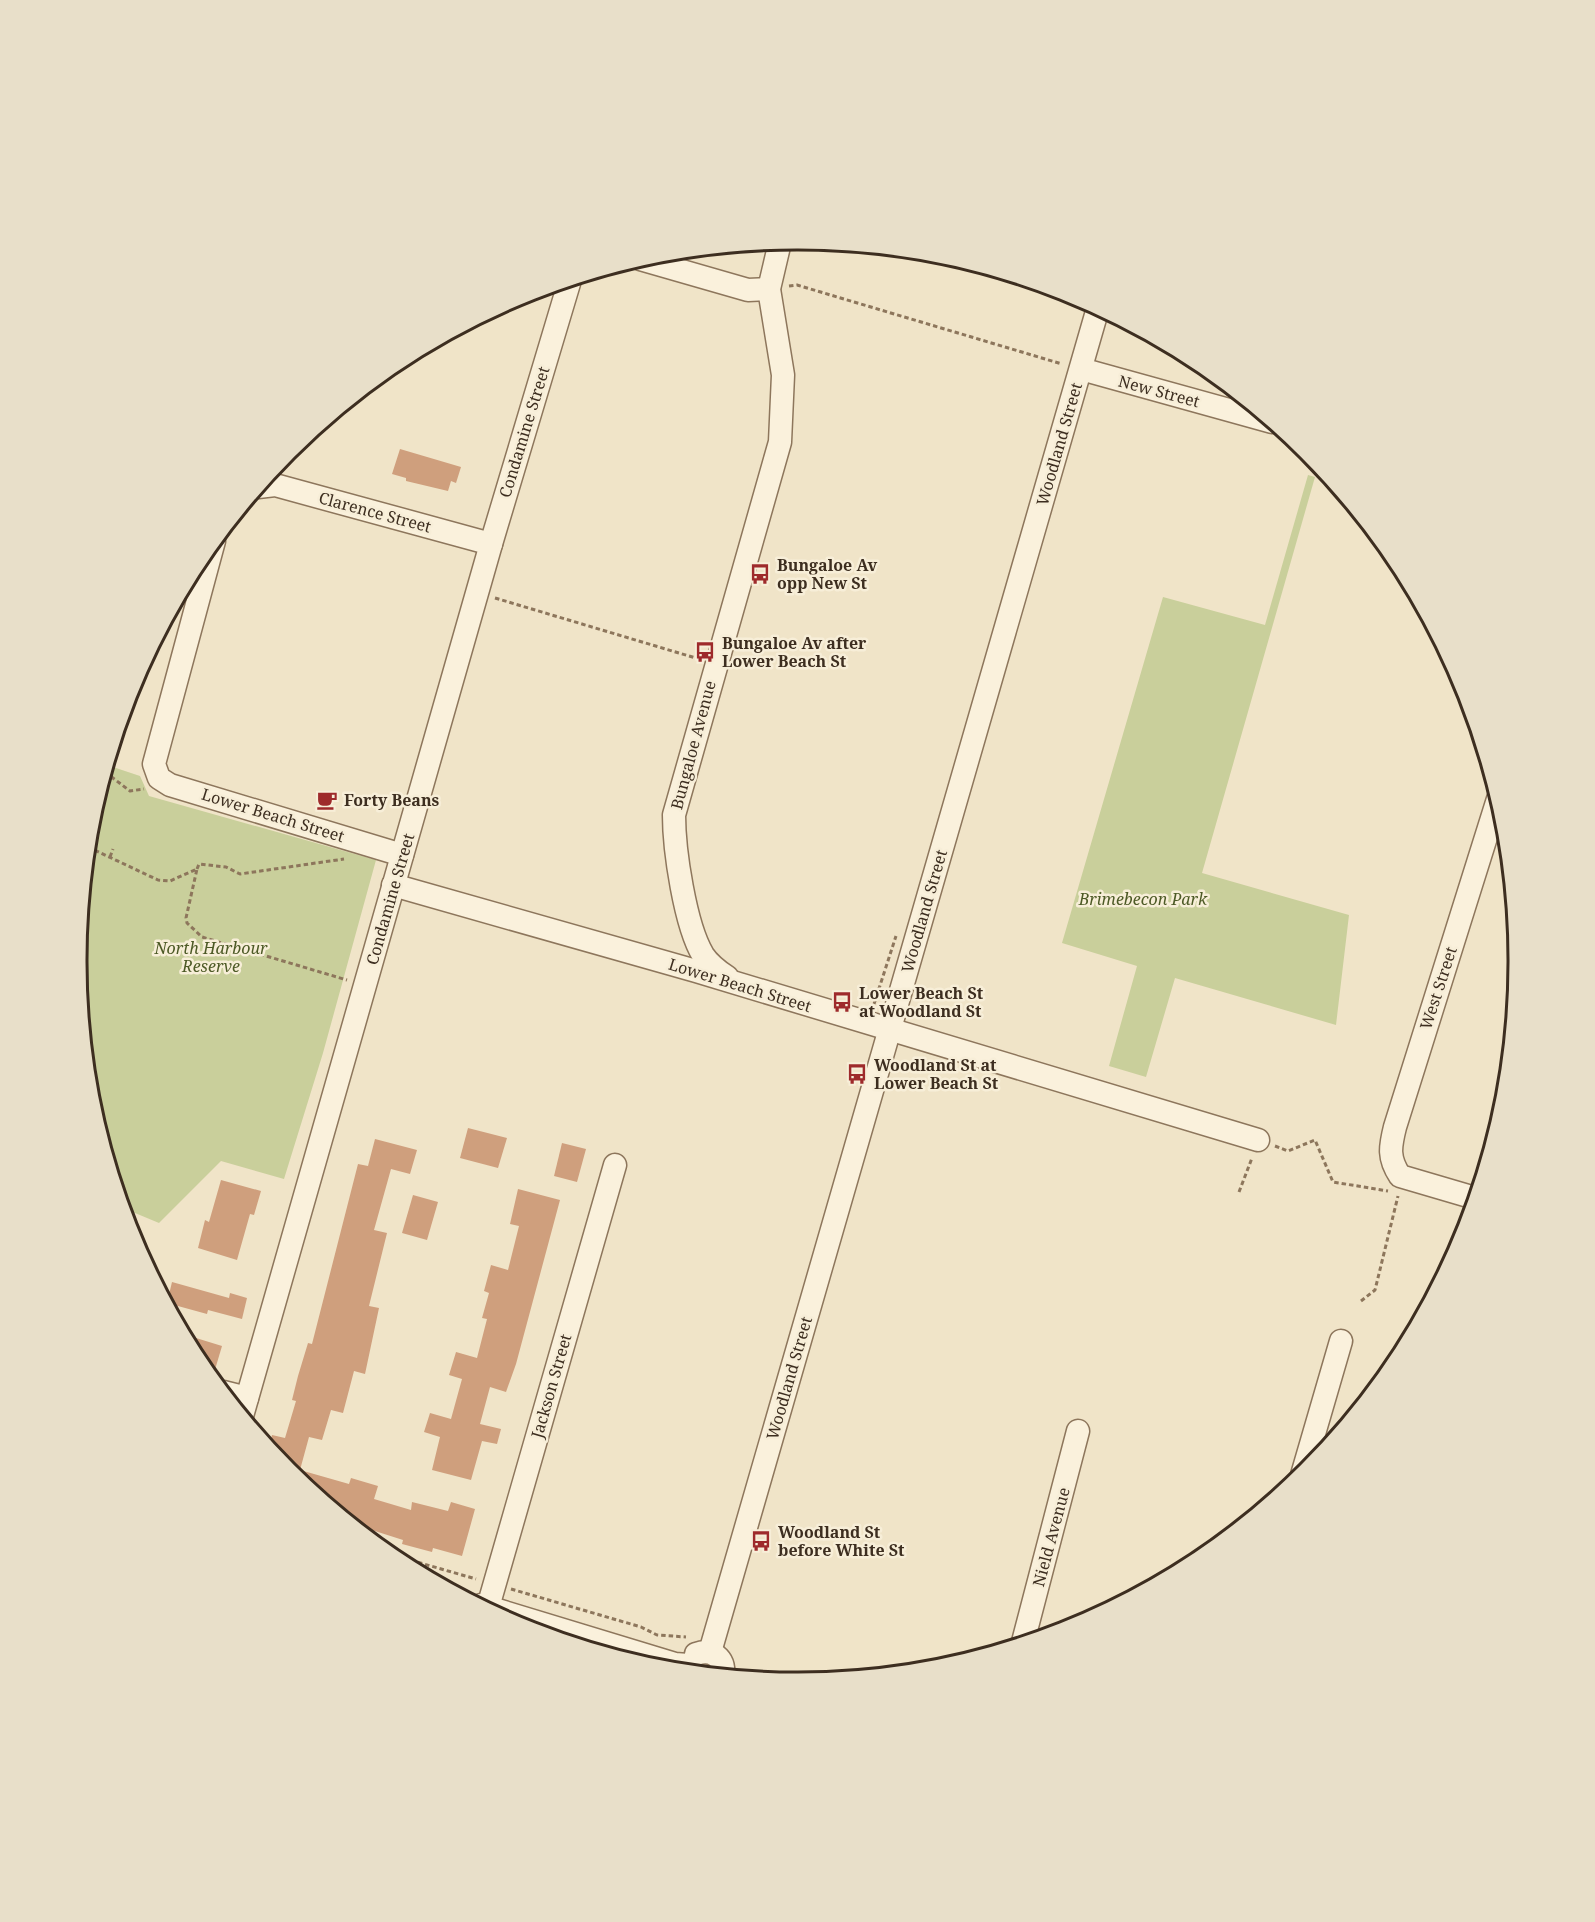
<svg xmlns="http://www.w3.org/2000/svg" width="1595" height="1922" font-family="'Noto Serif',serif">
<rect width="100%" height="100%" fill="#f0e4c8"/>
<g fill="#c9cf9b">
<polygon points="1308,475 1315,477 1202,873 1349,915 1336,1025 1175,978 1146,1077 1109,1066 1137,966 1062,943 1163,597 1265,625"/>
<polygon points="107,765 140,776 149,796 376,860 323,1053 284,1179 221,1161 159,1223 123,1208 90,1101 77,961 90,820"/>
</g>
<g fill="#cf9f7d">
<polygon points="400,449 461,467 456,483 451,481 448,491 406,481 406,478 392,474"/>
<polygon points="468,1128 507,1138 498,1168 460,1158"/>
<polygon points="375,1139 417,1150 410,1174 391,1169 374,1230 387,1233 369,1306 379,1308 365,1374 354,1371 343,1413 331,1410 322,1440 309,1437 300,1470 349,1484 351,1478 378,1486 374,1499 411,1510 412,1502 448,1511 451,1502 475,1509 462,1556 433,1548 432,1552 402,1544 403,1540 353,1524 287,1471 269,1448 272,1435 285,1438 296,1401 292,1400 298,1376 308,1343 312,1344 358,1164 368,1166"/>
<polygon points="562,1143 586,1149 577,1182 554,1176"/>
<polygon points="221,1180 261,1191 254,1215 250,1214 237,1260 198,1248 205,1220 209,1222"/>
<polygon points="518,1189 560,1200 516,1364 506,1392 490,1387 480,1424 501,1429 497,1444 482,1441 471,1480 432,1470 440,1437 424,1432 430,1413 451,1419 462,1379 449,1375 456,1352 477,1358 487,1319 482,1318 489,1293 484,1291 491,1265 508,1270 519,1226 510,1224"/>
<polygon points="413,1195 438,1202 427,1240 402,1233"/>
<polygon points="172,1282 229,1298 230,1293 247,1298 242,1319 208,1310 207,1314 167,1303"/>
<polygon points="183,1334 222,1346 214,1373 205,1370 198,1361"/>
</g>
<g fill="none" stroke-linecap="round" stroke-linejoin="round">
<g stroke="#8d765c" stroke-width="25">
<g id="minor">
<polyline points="640,259 748,290 769,289"/>
<polyline points="1081,369 1272,422"/>
<polyline points="258,487 275,485 491,544"/>
<polyline points="214,541 154,764 159,778 170,785 402,855"/>
<polyline points="393,885 696,971 1258,1140"/>
<path d="M 727,977 C 718,971 709,964 703,955 C 685,925 674,850 674,815 L 780,442 L 783,375 L 769,289 L 780,242"/>
<path d="M 1475,1198 L 1400,1176 C 1388,1158 1390,1147 1395,1127 L 1498,799"/>
<polyline points="223,1392 247,1398"/>
<polyline points="242,1416 491,544 570,280"/>
<polyline points="1302,1475 1341,1341"/>
<polyline points="481,1605 675,1664 688,1665"/>
<polyline points="488,1607 615,1165"/>
<polyline points="1023,1642 1078,1431"/>
<polyline points="710,1652 1098,308"/>
<path d="M 696,1654 C 712,1648 725,1658 723,1675"/>
</g>
</g>
<g stroke="#8d765c" stroke-width="3" stroke-dasharray="4.5 3" stroke-linecap="butt">
<polyline points="789,286 797,285 1062,364"/>
<polyline points="495,598 699,659"/>
<polyline points="105,772 130,791 144,789"/>
<polyline points="88,847 158,880 170,881 197,869 186,918 187,923 202,937 347,980"/>
<polyline points="110,857 113,849"/>
<polyline points="197,869 199,864 226,867 240,874 344,859"/>
<polyline points="874,1004 896,936"/>
<polyline points="1275,1146 1288,1151 1315,1140 1333,1182 1388,1191"/>
<polyline points="1239,1192 1252,1158"/>
<polyline points="1361,1301 1375,1290 1398,1196"/>
<polyline points="389,1554 476,1579"/>
<polyline points="511,1589 641,1627 657,1635 686,1637"/>
</g>
<use href="#minor" stroke="#faf1dc" stroke-width="22"/>
</g>
<defs>
<g id="bus-bare" transform="scale(1.62)"><path d="M-5-6H5V4H4V6H2V4H-2V6H-4V4H-5ZM-3.5-4V0h7V-4ZM-3.5 1.2v1.5H-2V1.2ZM2 1.2v1.5H3.5V1.2Z" fill="#9e2a2b" stroke="#f7eed8" stroke-width="2.5" paint-order="stroke"/></g>
<g id="cafe-bare" transform="scale(1.62)"><path d="M-5.5-4.5H6V0H3Q3 3.5 0 3.5H-2.5Q-5.5 3.5-5.5 0ZM3-3.2v2h1.7v-2ZM-6 4.5H4V6H-6Z" fill="#9e2a2b" stroke="#f7eed8" stroke-width="2.5" paint-order="stroke"/></g>
</defs>
<g fill-rule="evenodd">
<use href="#bus-bare" x="760" y="574"/>
<use href="#bus-bare" x="705" y="652"/>
<use href="#cafe-bare" x="327" y="800"/>
<use href="#bus-bare" x="842" y="1002"/>
<use href="#bus-bare" x="857" y="1074"/>
<use href="#bus-bare" x="761" y="1541"/>
</g>
<g text-anchor="middle" dominant-baseline="central" stroke-width="5" stroke-linejoin="round" paint-order="stroke">
<g font-size="16" fill="#3d2e20" stroke="#f7eed8">
<text transform="translate(1159 391) rotate(15)">New Street</text>
<text transform="translate(524 432) rotate(-73)">Condamine Street</text>
<text transform="translate(1059 444) rotate(-74)">Woodland Street</text>
<text transform="translate(375 512) rotate(15)">Clarence Street</text>
<text transform="translate(693 745) rotate(-75)">Bungaloe Avenue</text>
<text transform="translate(273 815) rotate(17)">Lower Beach Street</text>
<text transform="translate(390 899) rotate(-74)">Condamine Street</text>
<text transform="translate(924 911) rotate(-74)">Woodland Street</text>
<text transform="translate(740 985) rotate(17)">Lower Beach Street</text>
<text transform="translate(1438 988) rotate(-72)">West Street</text>
<text transform="translate(789 1378) rotate(-74)">Woodland Street</text>
<text transform="translate(551 1386) rotate(-74)">Jackson Street</text>
<text transform="translate(1051 1537) rotate(-75)">Nield Avenue</text>
</g>
<g font-size="16" font-weight="bold" fill="#3d2e20" stroke="#f7eed8" text-anchor="start">
<text x="777" y="565">Bungaloe Av<tspan x="777" dy="18">opp New St</tspan></text>
<text x="722" y="643">Bungaloe Av after<tspan x="722" dy="18">Lower Beach St</tspan></text>
<text x="344" y="800">Forty Beans</text>
<text x="859" y="993">Lower Beach St<tspan x="859" dy="18">at Woodland St</tspan></text>
<text x="874" y="1065">Woodland St at<tspan x="874" dy="18">Lower Beach St</tspan></text>
<text x="778" y="1532">Woodland St<tspan x="778" dy="18">before White St</tspan></text>
</g>
<g font-size="16" font-style="italic" fill="#4d5a26" stroke="#f7eed8">
<text x="1143" y="899">Brimebecon Park</text>
<text x="211" y="948">North Harbour<tspan x="211" dy="18">Reserve</tspan></text>
</g>
</g>
<path d="M0 0H1595V1922H0ZM797 250H798A710 710 0 0 1 1508 960V962A710 710 0 0 1 798 1672H797A710 710 0 0 1 87 962V960A710 710 0 0 1 797 250Z" fill="#e8dfc9" fill-rule="evenodd"/>
<path fill="none" stroke="#3d2e20" stroke-width="3" d="M797 250H798A710 710 0 0 1 1508 960V962A710 710 0 0 1 798 1672H797A710 710 0 0 1 87 962V960A710 710 0 0 1 797 250Z"/>
</svg>
